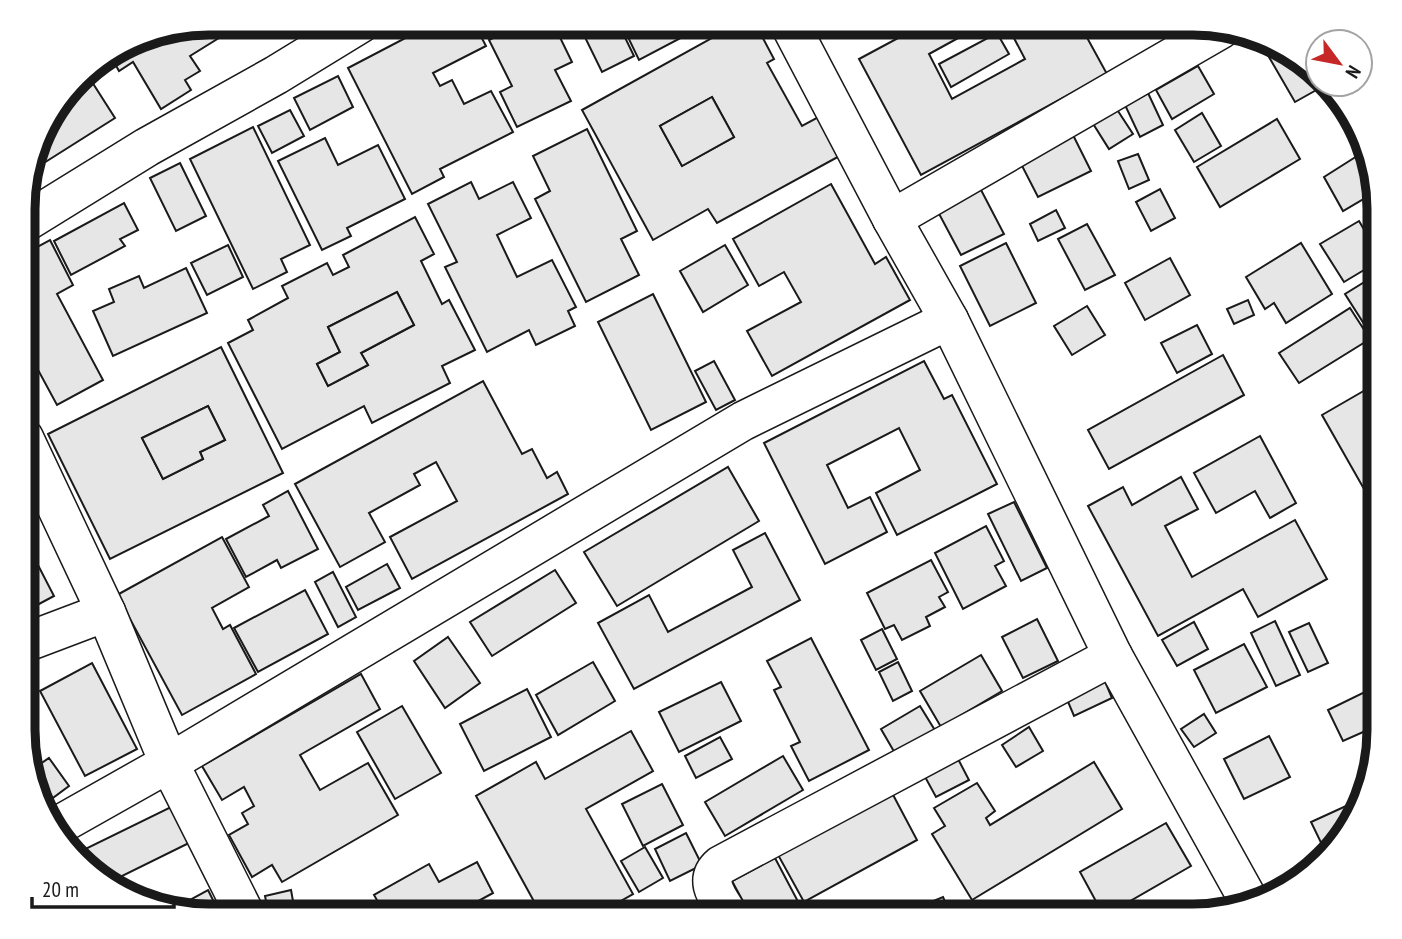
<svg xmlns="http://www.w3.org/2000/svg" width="1402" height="939" font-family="'PT Sans Narrow',sans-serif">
<rect width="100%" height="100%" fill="#fff"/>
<g fill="#e6e6e6" stroke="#1a1a1a" stroke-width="2" fill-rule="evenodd">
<polygon points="209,23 243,23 190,56 200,71 185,80 191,90 161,109 133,62 119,71 110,55 149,33"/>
<polygon points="256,23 286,23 264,37"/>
<polygon points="434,23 474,23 486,46 433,73 440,86 452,80 464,104 491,91 513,132 440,169 444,177 412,194 348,68"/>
<polygon points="478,23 508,23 484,35"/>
<polygon points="524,23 553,23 572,62 555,70 571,101 517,127 500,92 512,86 489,40"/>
<polygon points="578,23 618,23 634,56 602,72"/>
<polygon points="641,23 709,23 639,60 625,31"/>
<path d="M 728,23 L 763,23 L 757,27 L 774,59 L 767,63 L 802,126 L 824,114 L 845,153 L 717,223 L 708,209 L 653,240 L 582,110 L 723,32 L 720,27 ZM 712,97 L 734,137 L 682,166 L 660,126 Z"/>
<polygon points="926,23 952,23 960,37 929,54 952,99 1025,59 1006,23 1079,23 1107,74 921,175 859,59"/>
<polygon points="958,23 977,23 962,31"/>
<polygon points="997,33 1009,54 951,87 939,64"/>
<polygon points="1270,47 1306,61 1318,74 1318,84 1327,84 1295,102 1265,50"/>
<polygon points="1198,66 1214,94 1172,119 1156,90"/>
<polygon points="85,71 115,118 28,173 47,116"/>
<polygon points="338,76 353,107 310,130 294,98"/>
<polygon points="1148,93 1163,125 1140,137 1125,105"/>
<polygon points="712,97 734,137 682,166 660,126"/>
<polygon points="1116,108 1133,134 1109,149 1092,122"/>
<polygon points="290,110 304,136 272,153 258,126"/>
<polygon points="1202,113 1221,146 1194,162 1175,130"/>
<polygon points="1277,119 1300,159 1220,207 1197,167"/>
<polygon points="253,127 310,245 281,259 287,272 253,289 190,159"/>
<polygon points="587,129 637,231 621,239 639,275 586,302 535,199 550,191 533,156"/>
<polygon points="1071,131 1091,171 1038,197 1018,158"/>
<polygon points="325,138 338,165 378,145 405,199 347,228 351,236 322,250 278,161"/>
<polygon points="1365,151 1377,191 1343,211 1324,177"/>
<polygon points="1138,154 1149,180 1129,189 1118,161"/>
<polygon points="180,163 206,216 176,231 150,178"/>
<polygon points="471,182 479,199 513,182 531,218 497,235 517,277 552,260 576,307 568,311 575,326 536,345 529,330 487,352 445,267 457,262 428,204"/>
<polygon points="831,184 875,264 886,257 910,300 772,376 747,331 801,302 784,272 759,286 733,239"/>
<polygon points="980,188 1004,234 961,255 937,210"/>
<polygon points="1160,189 1175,218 1151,231 1136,202"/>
<polygon points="124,203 138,230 120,239 125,246 71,275 54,241"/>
<polygon points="1056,210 1065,228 1038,241 1030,224"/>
<path d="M 415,217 L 434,254 L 421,261 L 442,304 L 449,300 L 475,350 L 442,366 L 450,383 L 372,423 L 364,406 L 282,449 L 228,343 L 253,330 L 248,320 L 288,298 L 282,286 L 327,263 L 333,275 L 349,267 L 343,255 ZM 397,292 L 414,325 L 361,353 L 368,365 L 328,386 L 317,364 L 340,352 L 328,327 Z"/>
<polygon points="1359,221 1379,255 1379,261 1344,282 1320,244"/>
<polygon points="1087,224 1115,275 1085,290 1058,239"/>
<polygon points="50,240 73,285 57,294 103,380 57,405 24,344 24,254"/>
<polygon points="1006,243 1036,303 990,326 960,266"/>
<polygon points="1301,243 1332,294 1286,323 1274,303 1265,309 1246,277"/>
<polygon points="228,245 243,277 207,295 191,263"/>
<polygon points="725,245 748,285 703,312 680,271"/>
<polygon points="1170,258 1190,295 1145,320 1125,283"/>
<polygon points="186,268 207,313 113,356 93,311 114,302 109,289 139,276 144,288"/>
<polygon points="1379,273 1379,334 1373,338 1345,294"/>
<polygon points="397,292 414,325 361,353 368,365 328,386 317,364 340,352 328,327"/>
<polygon points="653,294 706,402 651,430 598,322"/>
<polygon points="1248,300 1254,315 1234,324 1227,309"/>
<polygon points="1087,306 1105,335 1072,355 1054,326"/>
<polygon points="1350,308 1370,339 1299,383 1279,353"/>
<polygon points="1197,325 1212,354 1177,373 1161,343"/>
<path d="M 221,347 L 283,473 L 110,559 L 48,434 ZM 208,406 L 225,440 L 200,452 L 203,459 L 163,479 L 142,438 Z"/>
<polygon points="1223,355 1244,395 1109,469 1088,430"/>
<polygon points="714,361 735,400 716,410 695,371"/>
<polygon points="924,361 944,399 952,395 997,484 897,535 876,493 920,470 899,428 827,465 848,508 870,497 887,532 825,564 764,443"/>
<polygon points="483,381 522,454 532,449 547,478 557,472 568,494 412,579 390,537 457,501 436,462 414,474 420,485 369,513 385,542 340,567 295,484"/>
<polygon points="1367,389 1379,410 1379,481 1364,489 1322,415"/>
<polygon points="208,406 225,440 200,452 203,459 163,479 142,438"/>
<polygon points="1260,436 1296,503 1270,518 1255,491 1216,513 1194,473"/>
<polygon points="728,467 759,521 617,606 584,552"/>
<polygon points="1181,477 1198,509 1165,526 1192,577 1295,520 1327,579 1258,617 1243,589 1158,636 1088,506 1123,487 1132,505"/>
<polygon points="288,491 318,549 281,568 277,560 246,577 226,539 269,516 263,505"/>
<polygon points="1014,502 1047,568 1021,581 988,514"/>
<polygon points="986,526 1004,561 995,566 1006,586 963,609 935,553"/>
<polygon points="765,533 800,600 634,689 598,623 649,595 668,632 752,587 733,550"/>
<polygon points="222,537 249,587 212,608 223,629 230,625 256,674 182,715 117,595"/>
<polygon points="24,538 54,596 24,612"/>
<polygon points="931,560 948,592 939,597 945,607 926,617 930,626 902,640 894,625 885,629 867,593"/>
<polygon points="387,564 400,588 358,610 346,587"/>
<polygon points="555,570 576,603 492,656 470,622"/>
<polygon points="333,572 356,617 338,627 315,582"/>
<polygon points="305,590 328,634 258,672 234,628"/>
<polygon points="1037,619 1058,661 1023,678 1002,637"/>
<polygon points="1275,621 1300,675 1276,686 1251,633"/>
<polygon points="1194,622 1208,649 1177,666 1162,640"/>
<polygon points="1309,623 1328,663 1308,672 1289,632"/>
<polygon points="882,629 897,659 876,670 861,640"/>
<polygon points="448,637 480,683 445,708 414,661"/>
<polygon points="811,638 869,750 809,781 791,746 800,742 774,690 781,687 767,661"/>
<polygon points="1244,644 1267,687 1216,713 1194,670"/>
<polygon points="981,655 1002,691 941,727 920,691"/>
<polygon points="593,662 615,701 558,735 536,695"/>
<polygon points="898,662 912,691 893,701 879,672"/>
<polygon points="92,663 137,749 85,776 40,691"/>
<polygon points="361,674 380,709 300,755 320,790 368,763 398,815 282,882 272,865 252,877 229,835 248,824 242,813 254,806 244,787 222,800 202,766"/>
<polygon points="1104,679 1112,698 1074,716 1066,697"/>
<polygon points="721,682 741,721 679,752 659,712"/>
<polygon points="24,685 31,697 24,700"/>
<polygon points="1379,685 1379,725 1343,741 1328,710"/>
<polygon points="527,689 551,737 484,771 460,724"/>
<polygon points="402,706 441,773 395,799 357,732"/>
<polygon points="920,706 936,732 896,755 881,729"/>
<polygon points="1204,714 1216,733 1194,747 1181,729"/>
<polygon points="1029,727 1043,751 1016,767 1002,745"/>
<polygon points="631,731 653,771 586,809 633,894 594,916 542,916 476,796 536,762 545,779"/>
<polygon points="1269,736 1290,777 1244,799 1224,759"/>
<polygon points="720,737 732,759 696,778 685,756"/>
<polygon points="783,756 803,790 725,836 705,802"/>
<polygon points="957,757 969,780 936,797 924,775"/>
<polygon points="49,758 69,786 46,803 36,790 30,771"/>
<polygon points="1094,762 1122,809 972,900 932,834 945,826 934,808 977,783 995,811 986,818 990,825"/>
<polygon points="662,784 683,825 643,846 622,804"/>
<polygon points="891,791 917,840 804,902 777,853"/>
<polygon points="1357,801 1341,843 1327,855 1311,822"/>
<polygon points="173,806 191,842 108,883 96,878 75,854"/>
<polygon points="1166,823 1191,866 1104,916 1080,872"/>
<polygon points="686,833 702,865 670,881 655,849"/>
<polygon points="645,847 663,878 639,892 621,861"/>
<polygon points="775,858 803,911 793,916 751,916 732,881"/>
<polygon points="477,862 493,893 451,916 386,916 374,895 429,864 439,882"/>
<polygon points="208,890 219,912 211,916 197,916 175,908"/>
<polygon points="291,890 295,912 269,916 265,896"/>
<polygon points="943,897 951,916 925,916 921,906"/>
<polygon points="1230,898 1234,907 1198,915"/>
<polygon points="629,903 636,916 605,916"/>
<polygon points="701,909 705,916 689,916"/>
</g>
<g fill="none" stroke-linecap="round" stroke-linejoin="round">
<g stroke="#1a1a1a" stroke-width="41">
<g id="minor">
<polyline points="789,23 892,219 949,320 1113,656 1250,903"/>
<polyline points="892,219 1221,29"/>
<polyline points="24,223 147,147 276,75 361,23"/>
<polyline points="24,438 106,612 169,763 246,916"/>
<polyline points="24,643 106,612"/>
<polyline points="52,829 169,763 743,421 949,320"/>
<path d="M 729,916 C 719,899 702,881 721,865 L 1113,656"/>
</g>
</g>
<use href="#minor" stroke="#fff" stroke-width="38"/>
</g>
<path d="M0 0H1402V939H0ZM209 35H1193A174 174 0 0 1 1367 209V730A174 174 0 0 1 1193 904H209A174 174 0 0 1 35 730V209A174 174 0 0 1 209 35Z" fill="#fff" fill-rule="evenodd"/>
<path fill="none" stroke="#1a1a1a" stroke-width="9" d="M209 35H1193A174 174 0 0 1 1367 209V730A174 174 0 0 1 1193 904H209A174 174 0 0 1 35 730V209A174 174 0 0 1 209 35Z"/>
<g transform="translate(1339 63) rotate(122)"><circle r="33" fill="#ffffff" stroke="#a3a3a3" stroke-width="2"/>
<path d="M0-5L12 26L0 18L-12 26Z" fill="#c62828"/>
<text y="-10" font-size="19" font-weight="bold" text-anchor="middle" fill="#1a1a1a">N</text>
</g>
<path d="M32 897v10h142v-10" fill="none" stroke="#1a1a1a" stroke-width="3.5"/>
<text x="42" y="897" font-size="21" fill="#1a1a1a" stroke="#ffffff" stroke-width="5" paint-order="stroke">20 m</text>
</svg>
